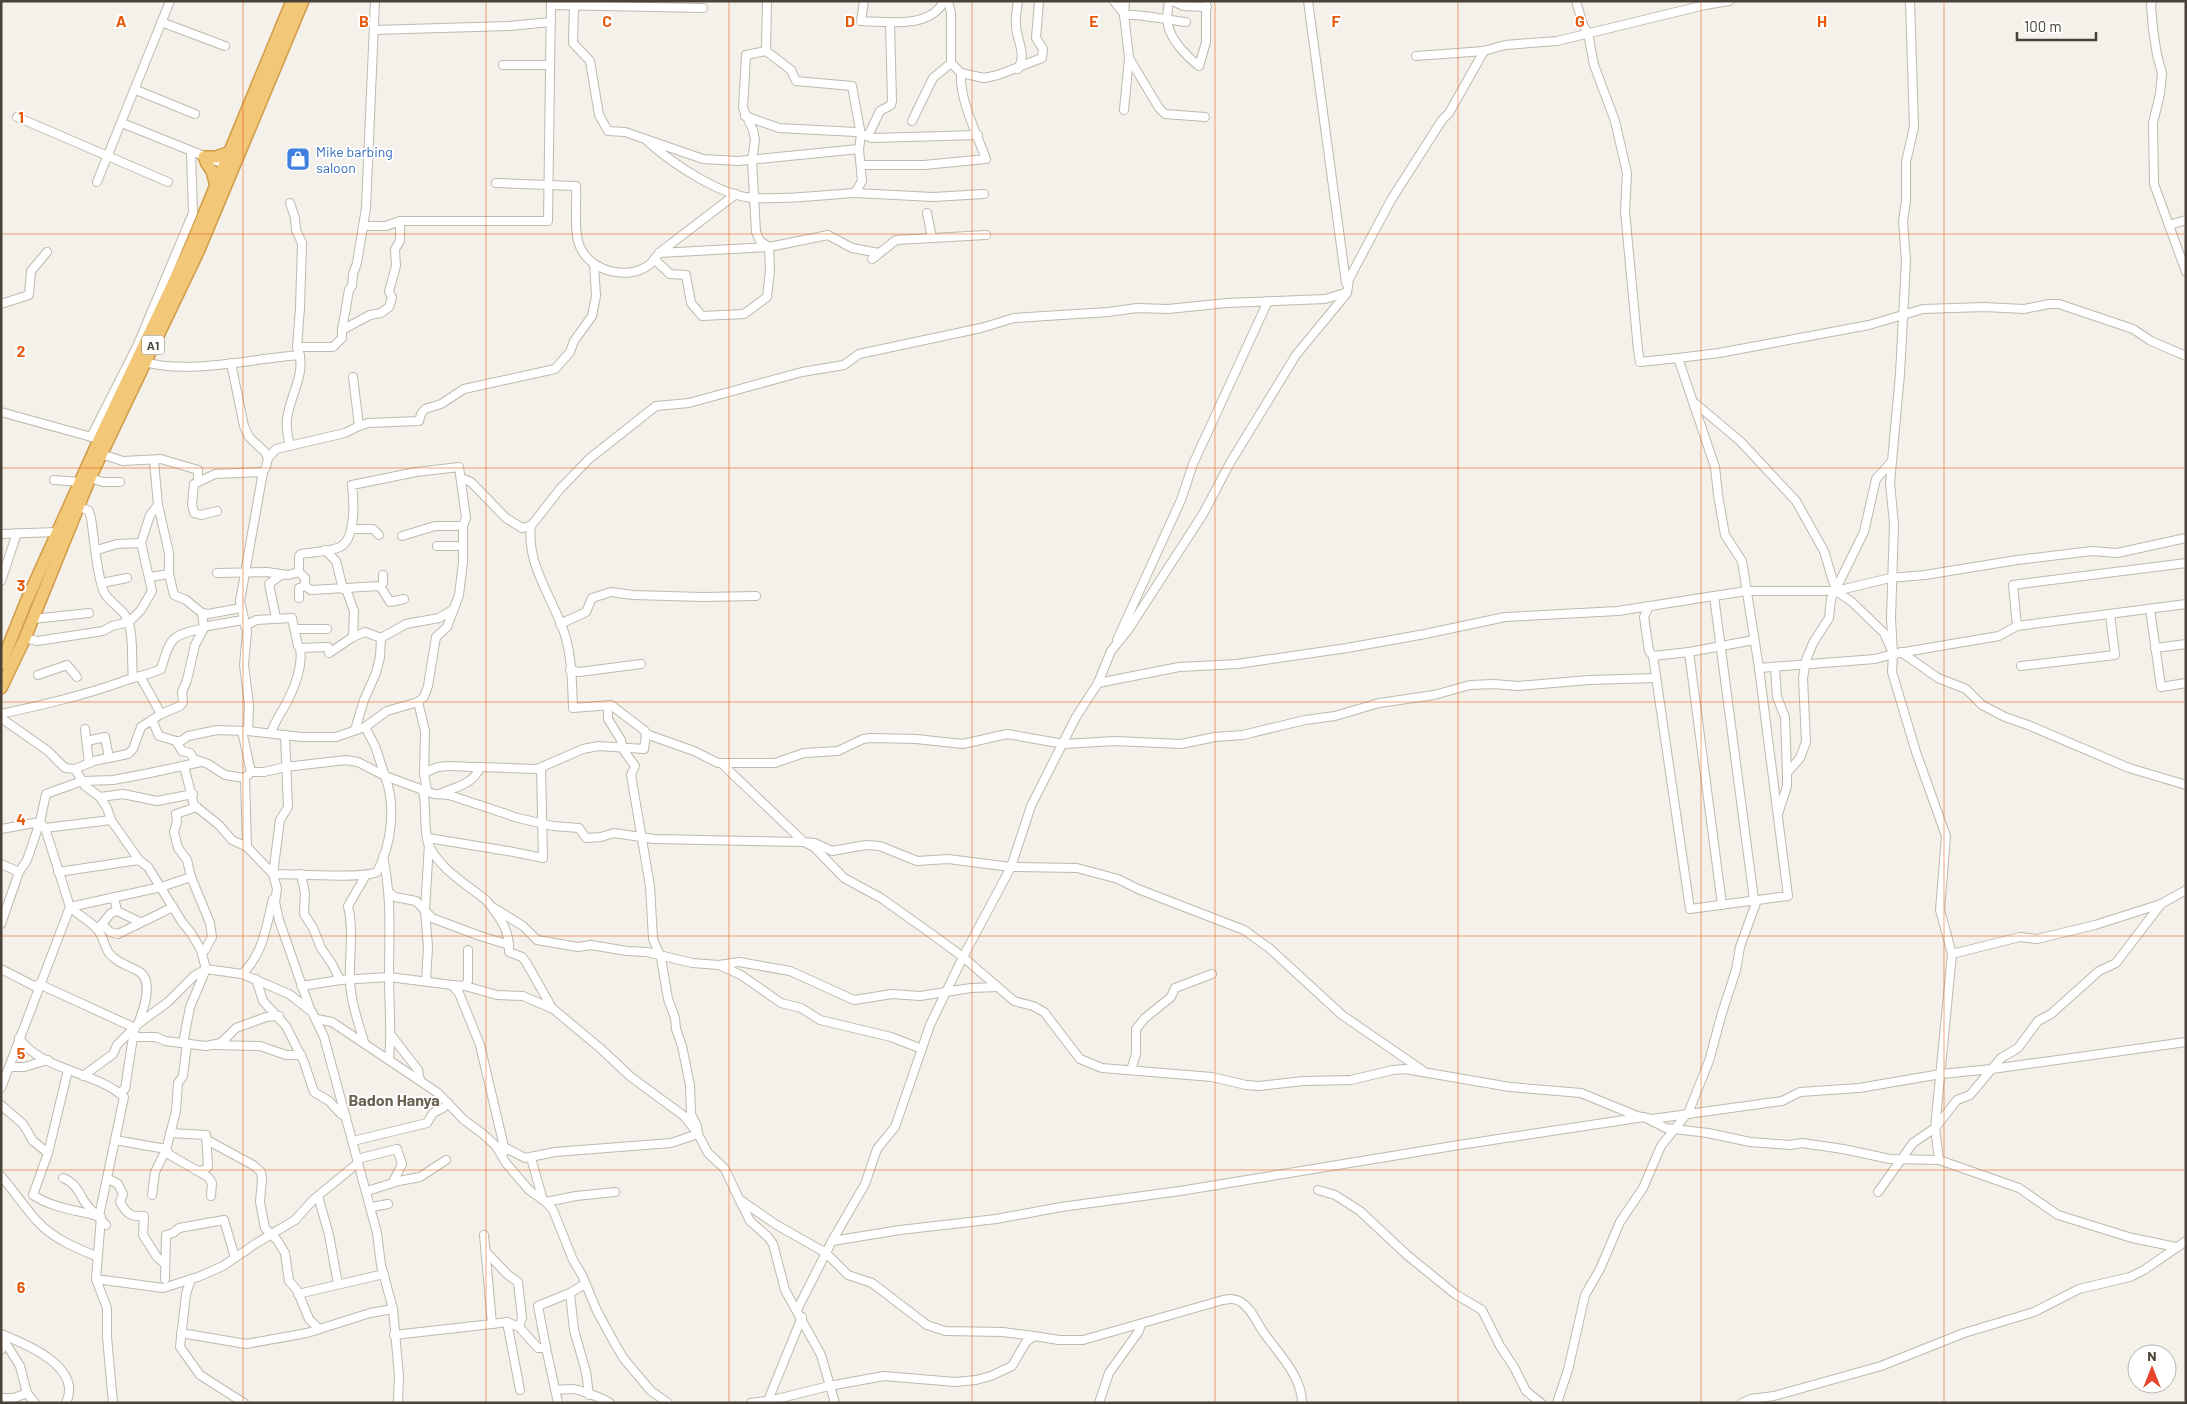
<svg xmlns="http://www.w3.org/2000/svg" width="2187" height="1404" font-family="Barlow,sans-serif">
<rect width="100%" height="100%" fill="#f4f1eb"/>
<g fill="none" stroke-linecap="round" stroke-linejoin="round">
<g stroke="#bfb9ae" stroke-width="10">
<g id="minor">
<path d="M 864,1 L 861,21 C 887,22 930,29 944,1"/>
<polyline points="1114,1 1124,14"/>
<path d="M 1169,1 C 1168,9 1166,17 1168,25 C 1171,40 1187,57 1199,66 L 1206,42 L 1206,1"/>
<polyline points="1173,1 1183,6 1207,7"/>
<polyline points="1308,1 1346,283"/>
<polyline points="1576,1 1583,25 1588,33 1594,65 1615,121 1627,173 1625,211 1638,350 1640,362 1678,358 1715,467 1718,495 1725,535 1742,561 1759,668 1788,896 1690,909 1653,656 1689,652"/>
<polyline points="2152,1 2151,5 2153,29 2157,55 2162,73 2160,94 2153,123 2154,184 2186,272"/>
<polyline points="551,5 703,8"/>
<path d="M 574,5 L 573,43 L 590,61 L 599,115 L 608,131 L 625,132 L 703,159 L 738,161 L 859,149 L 862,181 L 855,193 C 822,195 788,200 755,198 C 721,197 670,162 645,139"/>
<path d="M 1124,16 C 1132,12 1173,21 1186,22"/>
<polyline points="161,22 225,46"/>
<polyline points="374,30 509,26 551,22"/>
<polyline points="766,51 767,1"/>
<polyline points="1416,56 1484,51 1505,45 1557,41 1705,5 1729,1"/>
<polyline points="1129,58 1159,108 1165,114 1205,117"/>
<polyline points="503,65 550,65"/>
<path d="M 1018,69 C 1027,54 1017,41 1016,26 C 1015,17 1017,10 1018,1"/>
<polyline points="961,73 984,78 998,75 1042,58 1043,49 1036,38 1039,1"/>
<polyline points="136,90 195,114"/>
<polyline points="1124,110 1129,58 1124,14 1125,1"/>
<polyline points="745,116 779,128 856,132 872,138 978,135"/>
<polyline points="17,117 168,182"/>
<polyline points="912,121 933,78 951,63"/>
<polyline points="122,123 229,166"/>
<polyline points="868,136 880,111 891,105 892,101 890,22"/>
<path d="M 862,165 L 924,165 L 986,159 C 977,134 959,99 961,73 L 951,63 L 951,13 L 948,1"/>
<polyline points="97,182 170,1"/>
<path d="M 496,183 L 576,186 C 577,202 574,226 578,241 C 585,270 626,282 649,265 C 653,262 656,257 659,253 L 736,194"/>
<polyline points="855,193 933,197 984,194"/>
<polyline points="290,203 295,218 296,230 302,243 300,308 297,347"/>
<polyline points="927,213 932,238"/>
<polyline points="2169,225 2186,220"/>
<polyline points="363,226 386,226 400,221 548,221 551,1"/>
<polyline points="659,253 769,247 828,235 852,248 879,253"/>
<polyline points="654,259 670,274 686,275 691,303 702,316 744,314 767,297 770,270 769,247 760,241 756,232 752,160 755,140 753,130 743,108 746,55 766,51 791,70 796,81 852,86 861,135 859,149"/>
<polyline points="872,259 896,240 986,235"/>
<polyline points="1,304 29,295 31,271 47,252"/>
<polyline points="342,330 349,290 352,286 353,274 357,263 366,208 375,1"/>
<polyline points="1678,358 1719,353 1869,325 1923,309 1984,307 2024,309 2049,304 2059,304 2133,329 2151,341 2186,356"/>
<path d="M 145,362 C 188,375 255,358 300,355"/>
<polyline points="231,363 244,426 249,437 265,452 268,458"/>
<polyline points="353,377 359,426"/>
<polyline points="1696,404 1740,441 1796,501 1824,551 1836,591 1852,602 1884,633 1891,649"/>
<polyline points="1,412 95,438"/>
<polyline points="91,437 138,344 193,213 191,153"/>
<path d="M 290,446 C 288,438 286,427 287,419 C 290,394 308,372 297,347 L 333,347 L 342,338 L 342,330 L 370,315 L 381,313 L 389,307 L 392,298 L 389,291 L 396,266 L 395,249 L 400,241 L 400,221"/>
<polyline points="101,454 123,461 161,459 198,470 198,482"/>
<polyline points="90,478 103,482 120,482"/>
<path d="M 461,478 L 471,482 L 506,518 L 522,528 L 531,526 C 526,565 554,600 565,635 C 572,658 572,684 573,708 L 611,705 L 645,731 L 646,734 L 694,751 L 718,763 L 775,763 L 804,753 L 838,751 L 863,739 L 871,738 L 916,739 L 963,744 L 1007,734 L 1064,744 L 1115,741 L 1181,744 L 1215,737 L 1243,735 L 1305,720 L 1335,716 L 1379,703 L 1434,695 L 1470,685 L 1494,684 L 1518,686 L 1589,680 L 1656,678"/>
<polyline points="54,480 80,482"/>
<polyline points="158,505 169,553 169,574 174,595 186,600 202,613 208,614 241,608"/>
<path d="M 78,506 L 89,511 L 91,518 C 94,537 97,579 105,594 C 112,605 126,610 129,624 C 134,641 131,660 133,678"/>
<polyline points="217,511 201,515 194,513 192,504 194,484 215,474 263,472"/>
<polyline points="531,526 560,489 589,459 656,406 689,403 802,372 844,365 859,354 981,328 1014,318 1108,312 1137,308 1168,309 1227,303 1325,299 1345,293"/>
<polyline points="352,529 373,529 379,535"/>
<polyline points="1,534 57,532"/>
<polyline points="402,536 435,526 463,526"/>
<polyline points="437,546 462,546"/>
<polyline points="97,550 117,544 141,543"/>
<polyline points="325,550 336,561 343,589"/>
<polyline points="2186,563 2013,585 2017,626 2186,604"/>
<polyline points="217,573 267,572 288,575 299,572"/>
<polyline points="150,577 169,574"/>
<polyline points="1,581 17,533"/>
<polyline points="102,583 127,578"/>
<polyline points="380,586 383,583 383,575"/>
<polyline points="346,589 354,611 353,637"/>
<polyline points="1714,596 1754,900"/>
<polyline points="299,598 299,588 305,586"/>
<polyline points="1649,606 1644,617 1649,651 1653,656"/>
<polyline points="2150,609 2161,687 2186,683"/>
<polyline points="276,618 269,584 282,574"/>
<polyline points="33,619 89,613"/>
<polyline points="560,624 586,612 592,598 611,592 633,595 703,597 756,596"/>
<path d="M 245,626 L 256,620 L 292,618 L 298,646 L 300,648 C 303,665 295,687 287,702 C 281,713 275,721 271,733"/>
<polyline points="295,629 327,629"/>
<polyline points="25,638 37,641 44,640 103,631 112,626 129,622 141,610 152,591 141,543 150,515 158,505 154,461"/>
<polyline points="1117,640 1181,500 1193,464 1268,301"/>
<polyline points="300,648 328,647 329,653 353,637 365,632 381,638"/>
<polyline points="2155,648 2186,644"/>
<polyline points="1901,652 1938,678 1966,689 1982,705 2005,717 2028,725 2129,768 2186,785"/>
<polyline points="2021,666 2115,655 2110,614"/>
<polyline points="1775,667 1777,697 1785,717 1787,773 1787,786 1778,814"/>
<polyline points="1759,668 1875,659 1893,654 1999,636 2017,626"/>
<polyline points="570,670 579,672 641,664"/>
<polyline points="38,675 67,665 77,677"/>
<polyline points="140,676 161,714"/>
<polyline points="1098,683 1179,667 1237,664 1347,648 1425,634 1505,617 1618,611 1746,591 1836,591 1890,578 1925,575 2017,560 2092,551 2117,553 2186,538"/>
<polyline points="418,702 425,731 424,774"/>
<path d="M 1,714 C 41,705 82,696 121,682 C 134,677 148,675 161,669 C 171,636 171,636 204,628 L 207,626 L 243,620"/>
<polyline points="1,718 48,751 65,768 75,769 85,786 100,797 107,808 111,820 139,860 148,867 182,922 191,933 201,950 206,969 242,974 289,994 312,1012 324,1037 377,1233 381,1265 393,1309 399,1376 398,1403"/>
<path d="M 152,720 L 159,736 L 176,741 L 182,751 L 190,753 L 194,759 L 208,764 L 225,775 L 245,778 L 251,772 L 264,772 L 285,767 L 346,760 L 358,762 L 385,776 C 396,805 392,844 377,872 C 364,879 292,874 273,874 L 280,820 L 288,807 L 285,735"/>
<polyline points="365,727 375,746 385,776 434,794 449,795 518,818 553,826 579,828 586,838 601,837 614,833 654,839 804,842 815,843 832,851 866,845 880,846 917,861 948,859 1011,867 1077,868 1118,879 1138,889 1244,930 1269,948 1342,1015 1422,1070"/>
<polyline points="85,729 89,763"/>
<polyline points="355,730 364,700 376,673 380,657 381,638 406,624 439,618 454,609"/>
<polyline points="242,731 251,772"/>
<polyline points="248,731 249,705 244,665 247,632 240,601 263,472 266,467 268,458 276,449 345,433 359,426 368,423 419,421 421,414 425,409 441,404 464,389 555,369 570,352 574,341 592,316 596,296 594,264"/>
<polyline points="87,741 105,737 109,758"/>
<path d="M 176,741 L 181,741 L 188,736 L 217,730 L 248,731 L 302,737 L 336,737 L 365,727 L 387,711 L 418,702 L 424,697 L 428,686 L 436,637 L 447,627 L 459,595 L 463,562 L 463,526 L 466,518 L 459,467 L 416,472 L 352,485 C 354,501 356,539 340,547 C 329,552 313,552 301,554 L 299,556 L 299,572 L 305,578 L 305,586 L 311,590 L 380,586 L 390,602 L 404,599"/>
<polyline points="721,763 804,842 814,847 844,878 881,898 933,935 963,957 1014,1001 1033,1006 1044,1012 1080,1059 1102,1068 1212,1077 1246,1085 1259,1086 1304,1081 1351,1080 1393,1070 1405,1069 1510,1087 1581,1093 1637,1116 1652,1119 1782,1101 1800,1092 1859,1088 1941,1074 1992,1069 2186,1042"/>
<polyline points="184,766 194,805 219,825 232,840 247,847 273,874 277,889 275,902 279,920 310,1009"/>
<polyline points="75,769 94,761 128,754 133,749 141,727 161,714 180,706 183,702 182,692 187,680 195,645 204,628 202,613"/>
<polyline points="1787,773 1800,758 1806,742 1803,678 1806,660 1813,643 1829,618 1831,599 1864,532 1876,479 1892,461"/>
<polyline points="245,778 247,847"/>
<path d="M 422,789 L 424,796 C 426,809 424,831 428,843 C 437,867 467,885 486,900 C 500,917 510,930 509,952 L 522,957 L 526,962 L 552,1008 L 600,1048 L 631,1077 L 684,1116 L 698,1134 L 708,1153 L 725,1169 L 739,1199 L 775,1224 L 826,1253 L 848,1275 L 872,1283 L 927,1325 L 945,1331 L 1003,1332 L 1034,1336"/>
<path d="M 427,791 L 424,774 C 440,761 461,768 480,767"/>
<path d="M 440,794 C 457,786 473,785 480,767 L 537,769 L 583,749 L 598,746 L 644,749 L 646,734"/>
<polyline points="100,797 123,794 157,801 193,794"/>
<polyline points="197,807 176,814 177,822 174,832 178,848 187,860 191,877 210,923 212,937 205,950 201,950"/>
<polyline points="45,828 111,820"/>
<polyline points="1,829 40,822"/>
<polyline points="428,838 508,851 543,858 541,768"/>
<path d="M 383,857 C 392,897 389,937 389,977 C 389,1005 392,1031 389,1059"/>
<polyline points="1,864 19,872"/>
<polyline points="58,872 139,860"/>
<polyline points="301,874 305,893 304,914 313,928 321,948 332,964 340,980"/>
<polyline points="389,892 395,897 416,901 432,918 480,936 509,945"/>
<polyline points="1722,905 1689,652 1754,640"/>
<path d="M 70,907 C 78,915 89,920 97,929 C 103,935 104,946 109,953 C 117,963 127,965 138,971 C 155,980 143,1011 138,1024"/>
<polyline points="70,907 161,887 191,877"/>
<polyline points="494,908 523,926 537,940 578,947 591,945 627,951 647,952 692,963 719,965 739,962 790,971 854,1000 892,994 920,996 971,988 997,987"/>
<polyline points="117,911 140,922"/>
<polyline points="1,924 19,872 27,860 40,822 46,794 82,781 113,780 145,774 201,762"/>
<polyline points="102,924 111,913 117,911 114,897"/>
<polyline points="97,929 102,924 110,932 118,934 173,907"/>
<polyline points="1952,954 2020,937 2037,939 2095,925 2161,904"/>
<polyline points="719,965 741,975 781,1003 801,1008 820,1020 891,1037 922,1049"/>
<polyline points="1,969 38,988"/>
<path d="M 242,974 C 264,953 266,926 273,899"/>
<polyline points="256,979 263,1001 286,1026 304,1062 314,1092 329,1101 341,1114 346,1117"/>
<polyline points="426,981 428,947 425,911 429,843"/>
<polyline points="39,984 135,1028"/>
<polyline points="452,985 465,986 497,995 523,996 551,1008"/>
<polyline points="301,986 340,980 389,977 452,985 459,993 480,1045 505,1151"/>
<polyline points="465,986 468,981 468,950"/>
<polyline points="317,1019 332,1022 438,1093 464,1120 483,1134 496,1146 506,1163 529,1190 546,1202 553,1210 573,1260 582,1275 597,1311 615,1344 624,1359 651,1391 668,1403"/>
<polyline points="135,1028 133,1037 156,1037 165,1041 206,1046 221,1043 236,1028 266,1017 279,1016"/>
<polyline points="391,1035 418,1070 420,1080"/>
<path d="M 19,1038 C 42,1071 95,1071 124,1097 L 99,1216"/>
<path d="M 364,1042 C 358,1022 351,1002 350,981 C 349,956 354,931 348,906 L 366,875"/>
<polyline points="215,1045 260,1046 286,1055 301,1055"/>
<polyline points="9,1067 24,1067 48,1060"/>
<path d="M 68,1070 L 48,1153 L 33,1195 C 54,1209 78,1210 101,1217 L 96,1279 L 163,1288 L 198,1277 L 223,1266 L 255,1244 L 295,1220 L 314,1199 L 358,1163"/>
<polyline points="1131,1070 1136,1054 1136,1029 1145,1018 1171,997 1175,988 1212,974"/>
<polyline points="83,1076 113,1054 117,1045 138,1024 168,1002 194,976 206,969 190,1007 183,1043"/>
<polyline points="1,1088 70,907 45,828 40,822"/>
<polyline points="119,1093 125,1089 133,1037"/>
<polyline points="1,1105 23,1124 33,1141 48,1153"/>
<polyline points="170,1133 206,1135 208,1167 202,1171 196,1170"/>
<polyline points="115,1140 166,1149"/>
<polyline points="207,1140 253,1165 261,1172 262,1179 260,1202 265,1228 277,1240 285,1253 289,1281 297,1290 309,1319 319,1329"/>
<polyline points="353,1141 427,1123 433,1113 443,1108 448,1103"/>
<polyline points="504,1147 525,1158 555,1152 671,1143 698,1134 697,1126 691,1114 690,1085 682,1046 676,1029 675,1018 668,999 661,958 653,939 650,886 631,775 635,766 622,748 621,740 608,719 608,705"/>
<polyline points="166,1150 170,1155 208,1177 212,1183 211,1196"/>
<polyline points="531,1158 543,1200"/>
<polyline points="357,1159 397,1149 402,1164 393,1182"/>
<polyline points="1939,1160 1935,1128 1957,1100 1970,1095 2001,1058 2018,1048 2038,1021 2051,1014 2099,971 2116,963 2161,904 2186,890"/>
<path d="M 1,1176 C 14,1191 25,1208 38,1222 C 54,1239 76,1248 96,1256"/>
<path d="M 63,1178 C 74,1182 78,1190 84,1201 C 89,1208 100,1219 106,1225"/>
<path d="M 107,1178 L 118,1184 L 123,1194 L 120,1202 C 127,1214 130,1217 144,1216 L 143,1235 L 157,1257 L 165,1264"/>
<polyline points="1318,1190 1335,1195 1360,1211 1407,1255 1455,1294 1482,1310 1500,1346 1514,1367 1526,1391 1541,1403"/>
<polyline points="367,1191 399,1181 420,1177 446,1160"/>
<polyline points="1878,1192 1913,1143 1935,1128 1952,954 1940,910 1946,836 1916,752 1892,672 1893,654 1891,618 1894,524 1890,483 1900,374 1906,261 1903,221 1906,201 1906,162 1914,127 1910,1"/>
<polyline points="152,1195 155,1172 166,1150 176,1111 178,1083 183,1076 187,1043"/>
<polyline points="318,1196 329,1235 338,1284"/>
<polyline points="740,1201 750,1221 768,1237 773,1244 785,1290 821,1355 835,1403"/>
<polyline points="546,1202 576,1196 615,1192"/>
<polyline points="372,1207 388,1204"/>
<polyline points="832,1241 900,1230 996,1219 1061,1207 1180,1191 1459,1145 1644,1117 1666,1128 1708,1133 1750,1142 1790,1145 1802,1143 1843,1149 1890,1159 1939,1160 2019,1188 2058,1215 2132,1238 2176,1247"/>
<polyline points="486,1252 508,1275 518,1282 522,1318 519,1327"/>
<polyline points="96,1279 107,1308 107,1337 113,1403"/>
<polyline points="165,1279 166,1235 173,1233 179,1228 224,1220 235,1258"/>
<polyline points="191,1279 186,1294 180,1347 200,1375 244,1403"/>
<polyline points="570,1293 574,1330 586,1372 589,1395"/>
<polyline points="298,1294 384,1274"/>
<polyline points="797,1310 832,1241 865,1184 877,1149 895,1127 930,1025 963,957 1011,867 1031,806 1076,717 1098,683 1111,651 1128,630 1203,514 1230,463 1296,355 1347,293 1349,279 1391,200 1442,120 1449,113 1484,51"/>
<path d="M 507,1322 L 519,1327 L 538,1348 L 546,1348 L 555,1389 C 561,1390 566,1389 572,1389 C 578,1389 605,1399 610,1403"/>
<polyline points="492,1324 507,1322 520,1390"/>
<polyline points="181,1333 246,1344 307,1333 370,1313 393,1309"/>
<path d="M 1,1334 C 26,1344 83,1367 66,1403"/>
<polyline points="394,1335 492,1324 484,1235"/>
<polyline points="546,1348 538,1306 570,1293 585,1284"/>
<polyline points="1,1350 5,1342 20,1366 27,1393 35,1403"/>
<polyline points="555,1389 558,1403"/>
<polyline points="1,1398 14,1398 27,1393"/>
<path d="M 751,1403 L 773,1400 L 829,1386 L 884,1376 L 955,1382 L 976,1380 L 991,1376 L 1012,1366 L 1026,1342 L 1034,1336 L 1059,1340 L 1083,1340 L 1223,1300 C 1229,1299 1235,1298 1241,1302 C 1252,1309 1256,1322 1264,1333 C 1278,1353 1302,1376 1302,1403"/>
<polyline points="767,1403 802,1317"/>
<polyline points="1099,1403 1109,1373 1139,1331 1141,1324"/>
<polyline points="1557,1403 1568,1370 1585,1295 1600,1269 1620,1222 1643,1188 1661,1146 1689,1111 1709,1061 1722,1013 1736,970 1740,947 1757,900"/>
<polyline points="1742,1403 1751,1399 1774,1396 1881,1366 1964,1333 2034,1312 2079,1289 2130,1277 2144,1270 2186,1241"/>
</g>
</g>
<g stroke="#d19c48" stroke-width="14">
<g id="highway">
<polyline points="204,157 216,157 230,152"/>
<polyline points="206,162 212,171 216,186"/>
<polyline points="1,664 26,602 99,440 190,248 292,1"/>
<polyline points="1,688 25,638 90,478 198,252 303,1"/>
</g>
</g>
<use href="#minor" stroke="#fff" stroke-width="8"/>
<use href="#highway" stroke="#f2c778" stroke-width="11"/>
</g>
<path fill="none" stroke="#e8590c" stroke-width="1" stroke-opacity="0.55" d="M 243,1 L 243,1403M 486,1 L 486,1403M 729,1 L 729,1403M 972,1 L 972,1403M 1215,1 L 1215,1403M 1458,1 L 1458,1403M 1701,1 L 1701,1403M 1944,1 L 1944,1403M 1,234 L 2186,234M 1,468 L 2186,468M 1,702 L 2186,702M 1,936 L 2186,936M 1,1170 L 2186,1170"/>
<defs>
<g id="shop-square" transform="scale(1.25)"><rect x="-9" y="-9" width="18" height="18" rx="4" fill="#3f7fe0" stroke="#fff"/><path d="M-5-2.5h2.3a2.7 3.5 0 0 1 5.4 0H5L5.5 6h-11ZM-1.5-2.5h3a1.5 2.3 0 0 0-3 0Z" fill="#fff"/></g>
</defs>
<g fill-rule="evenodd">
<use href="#shop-square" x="298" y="159"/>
</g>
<g text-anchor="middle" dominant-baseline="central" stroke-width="4" stroke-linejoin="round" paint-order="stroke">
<rect fill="#fff" stroke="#7f7b74" stroke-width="1" x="142" y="335.5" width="22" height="19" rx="4"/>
<g font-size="12" font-weight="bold" fill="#484239">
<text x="153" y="345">A1</text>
</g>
<g font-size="14" fill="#366cbe" stroke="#fff" text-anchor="start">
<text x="316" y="151">Mike barbing<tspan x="316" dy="16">saloon</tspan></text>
</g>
<g font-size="16" font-weight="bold" fill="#6a6051" stroke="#fff">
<text x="394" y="1099">Badon Hanya</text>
</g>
</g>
<g font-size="16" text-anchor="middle" font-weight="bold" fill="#e8590c" stroke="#fff" stroke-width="4" stroke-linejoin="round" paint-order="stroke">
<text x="121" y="27">A</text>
<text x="364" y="27">B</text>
<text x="607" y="27">C</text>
<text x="850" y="27">D</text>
<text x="1094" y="27">E</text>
<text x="1336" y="27">F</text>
<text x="1580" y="27">G</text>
<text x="1822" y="27">H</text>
<text x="21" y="123">1</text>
<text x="21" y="357">2</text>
<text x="21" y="591">3</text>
<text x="21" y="825">4</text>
<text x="21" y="1059">5</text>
<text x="21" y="1293">6</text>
</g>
<rect width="2187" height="1404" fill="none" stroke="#484239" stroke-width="5"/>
<g transform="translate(2152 1369)"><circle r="24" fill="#ffffff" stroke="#b6b3b0"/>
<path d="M0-4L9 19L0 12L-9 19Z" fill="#e9462e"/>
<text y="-8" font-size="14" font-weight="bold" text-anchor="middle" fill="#484239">N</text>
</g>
<path d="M2017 32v8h79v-8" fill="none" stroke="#484239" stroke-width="2.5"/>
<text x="2024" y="32" font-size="15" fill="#484239" stroke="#ffffff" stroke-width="4" paint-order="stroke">100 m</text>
</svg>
